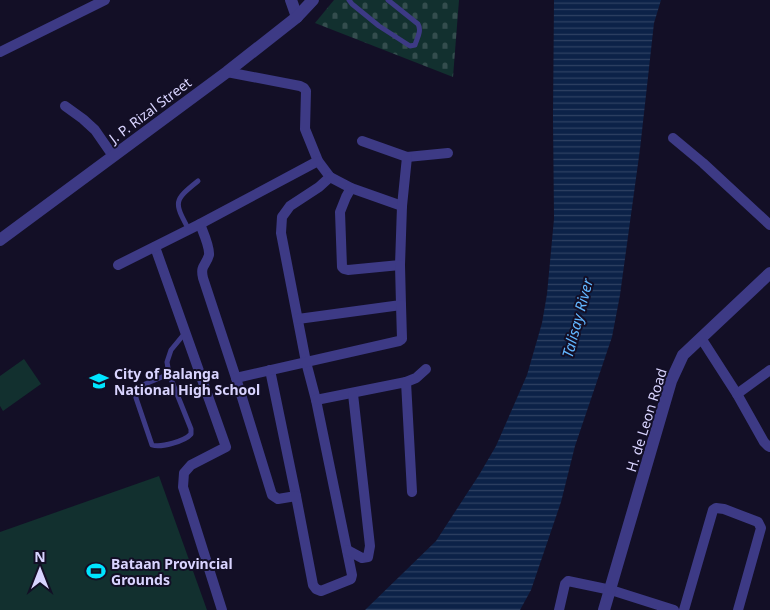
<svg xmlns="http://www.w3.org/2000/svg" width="770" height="610" font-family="'Noto Sans',sans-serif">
<defs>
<pattern id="cemetery-stones" width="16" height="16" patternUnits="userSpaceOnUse" patternTransform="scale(1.25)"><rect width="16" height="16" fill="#12302f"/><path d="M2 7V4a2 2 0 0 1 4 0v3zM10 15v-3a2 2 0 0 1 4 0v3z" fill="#344d4e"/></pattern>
<pattern id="water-rules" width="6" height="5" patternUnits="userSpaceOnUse" patternTransform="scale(1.25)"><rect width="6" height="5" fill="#0c2248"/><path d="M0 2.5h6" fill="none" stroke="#2f4163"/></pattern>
</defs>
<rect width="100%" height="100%" fill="#130f26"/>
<polygon fill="url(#cemetery-stones)" points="334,0 459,0 453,77 315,23"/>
<g fill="#12302f">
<polygon points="24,359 41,384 3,411 0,406 0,376"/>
<polygon points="159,476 207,610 0,610 0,532"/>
</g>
<polygon fill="url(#water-rules)" points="554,0 661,0 654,23 640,149 620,295 612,337 575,446 561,502 531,590 520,610 365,610 436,541 479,475 496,446 527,375 542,323 547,294 554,219 553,117"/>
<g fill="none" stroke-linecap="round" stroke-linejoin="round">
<g stroke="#3d3a85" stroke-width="5">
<path d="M 349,0 L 352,4 L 379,26 L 410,46 L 415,45 C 417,38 422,31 418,24 L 388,0"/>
<path d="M 189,230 C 174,202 173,201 198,181"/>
<path d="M 169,374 L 138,387 L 135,390 L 136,398 L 152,445 C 161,448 185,441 191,434 L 191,429 L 169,374 L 167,362 L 171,350 L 185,333"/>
</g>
<g stroke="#3d3a85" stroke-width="10">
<polyline points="0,52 105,0"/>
<polyline points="227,72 300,86 304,88 306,91 305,129 318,161 330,177 319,187 290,206 282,217 281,233 306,362 316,400 352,575 351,579 321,591 316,589 313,585 296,496 270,370"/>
<polyline points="65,106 83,119 95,130 113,156"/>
<polyline points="673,138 703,163 770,225"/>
<polyline points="407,157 448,153"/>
<polyline points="330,177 351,188 402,206"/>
<polyline points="351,188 346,197 340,212 342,267 344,269 348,270 400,265 402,206 407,157 362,141"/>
<path d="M 200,224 C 203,232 210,247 209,255 C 206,266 200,265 203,278 L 236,378 L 272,495 L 278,499 L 296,496"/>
<polyline points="155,247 226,447 191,465 184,473 183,487 222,610"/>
<polyline points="118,265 200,224 318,161"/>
<polyline points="298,319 401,305 400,265"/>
<polyline points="701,338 737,394 764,442 768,446 770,447"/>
<polyline points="236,378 399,341 402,339 401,305"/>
<polyline points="406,382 416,378 426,369"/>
<polyline points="737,394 770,370"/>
<polyline points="316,400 406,382 412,492"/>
<polyline points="347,550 362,558 368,557 370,546 353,394"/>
<polyline points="559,610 565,584 568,581 611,590 674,610"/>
<polyline points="684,610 713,510 716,508 724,509 758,522 761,528 738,610"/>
</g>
<g stroke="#3d3a85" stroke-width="12">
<polyline points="291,0 297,17"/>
<polyline points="0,240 227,72 297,17 313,0"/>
<polyline points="604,610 671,381 683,355 770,273"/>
</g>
</g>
<defs>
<g id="school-bare" transform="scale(1.5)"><path d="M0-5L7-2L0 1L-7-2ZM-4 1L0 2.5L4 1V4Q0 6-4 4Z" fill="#00e5ff" stroke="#130f26" stroke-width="2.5" paint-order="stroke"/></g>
<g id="stadium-bare" transform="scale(1.5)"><path d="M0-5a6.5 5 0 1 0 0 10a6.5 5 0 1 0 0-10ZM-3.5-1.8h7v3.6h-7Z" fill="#00e5ff" stroke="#130f26" stroke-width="2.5" paint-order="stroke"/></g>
</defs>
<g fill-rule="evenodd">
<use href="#school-bare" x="99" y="381"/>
<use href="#stadium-bare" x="96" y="571"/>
</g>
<g text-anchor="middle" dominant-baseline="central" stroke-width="4" stroke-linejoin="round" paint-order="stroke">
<g font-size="14" fill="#d9d4ff" stroke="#130f26">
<text transform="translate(150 110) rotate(-37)">J. P. Rizal Street</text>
<text transform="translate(646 420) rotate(-73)">H. de Leon Road</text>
</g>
<g font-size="14" font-weight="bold" fill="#d9d4ff" stroke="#130f26" text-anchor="start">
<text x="114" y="373">City of Balanga<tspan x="114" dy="16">National High School</tspan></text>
<text x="111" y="563">Bataan Provincial<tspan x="111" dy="16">Grounds</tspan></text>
</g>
<g font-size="15" font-style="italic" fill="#62b6ff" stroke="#130f26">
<text transform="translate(577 318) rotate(-75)">Talisay River</text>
</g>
</g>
<g transform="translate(40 570)" stroke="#130f26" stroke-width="4" paint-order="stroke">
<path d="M0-4L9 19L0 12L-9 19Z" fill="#d9d4ff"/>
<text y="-8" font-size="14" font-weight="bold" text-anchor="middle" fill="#d9d4ff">N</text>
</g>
</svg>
